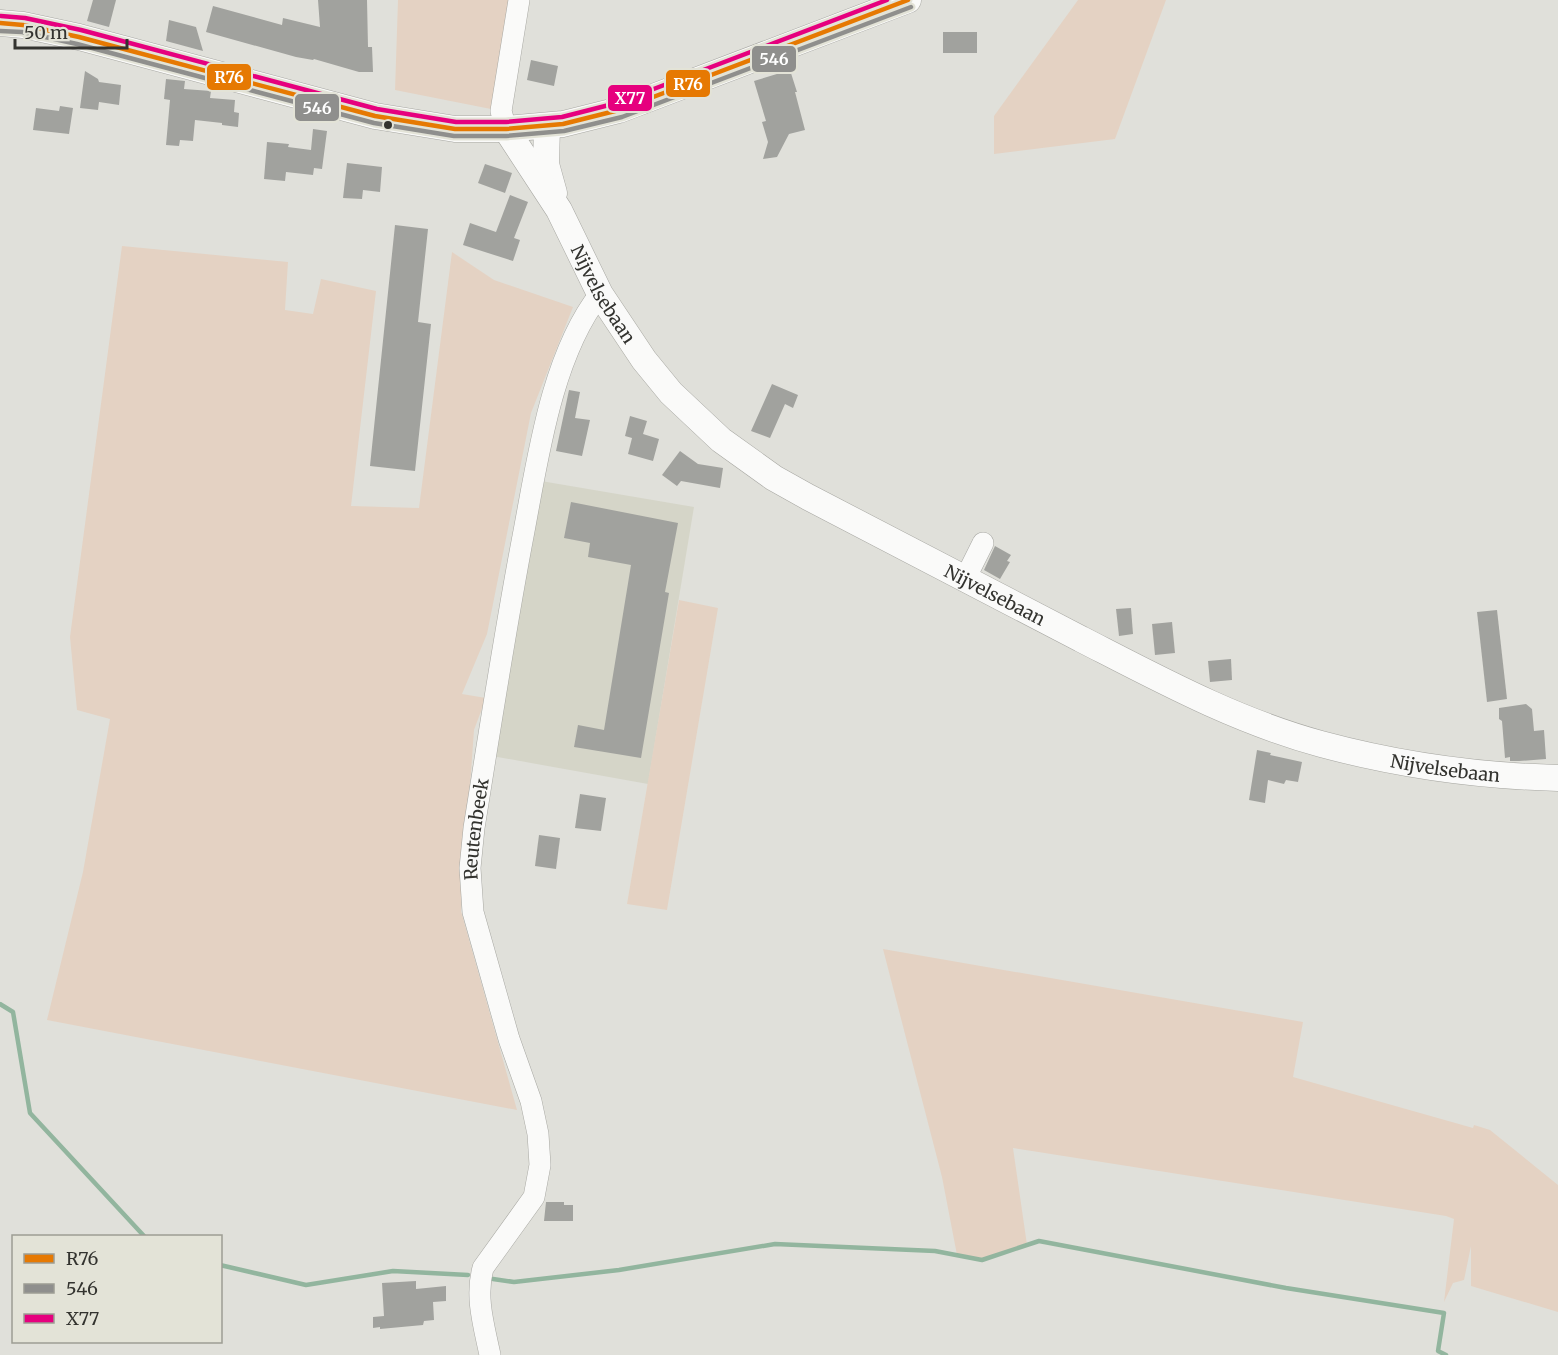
<svg xmlns="http://www.w3.org/2000/svg" width="1558" height="1355" font-family="Merriweather,serif">
<rect width="100%" height="100%" fill="#e0e0da"/>
<polygon fill="#d5d5c8" points="541,481 694,507 648,784 492,756"/>
<g fill="#e4d2c3">
<polygon points="398,0 516,0 496,110 395,90"/>
<polygon points="1078,0 1166,0 1115,139 994,154 994,116"/>
<polygon points="122,246 288,262 285,310 313,314 321,279 376,291 351,506 419,508 452,252 494,280 573,307 531,413 487,634 462,694 486,698 474,730 461,911 517,1110 47,1020 83,872 110,719 77,710 70,637"/>
<polygon points="679,600 718,608 667,910 627,904"/>
<polygon points="883,949 1303,1022 1293,1077 1473,1128 1474,1125 1490,1130 1558,1185 1558,1312 1471,1286 1471,1246 1464,1280 1453,1283 1444,1302 1454,1219 1446,1216 1013,1148 1027,1245 982,1260 957,1255 942,1177"/>
</g>
<g fill="none" stroke-linecap="round" stroke-linejoin="round">
<g stroke="#92b59e" stroke-width="4.5">
<polyline points="0,1004 13,1012 30,1113 144,1236"/>
<polyline points="220,1265 306,1285 393,1271 468,1275"/>
<polyline points="493,1279 514,1282 619,1270 775,1244 935,1251 982,1260 1039,1241 1286,1288 1444,1313 1438,1351 1446,1355"/>
</g>
</g>
<g fill="#a1a29e">
<polygon points="93,0 116,0 109,27 87,21"/>
<polygon points="318,0 367,0 368,47 372,47 373,72 359,72 314,59 313,60 296,57 206,32 213,6 282,25 283,18 320,27"/>
<polygon points="169,20 196,27 203,51 166,41"/>
<rect x="943" y="32" width="34" height="21"/>
<polygon points="531,60 558,66 554,86 527,80"/>
<polygon points="790,70 797,92 795,92 805,130 789,134 777,157 763,159 768,142 762,122 766,121 754,81"/>
<polygon points="85,71 98,79 99,82 121,85 119,105 99,102 98,110 80,108"/>
<polygon points="166,79 185,81 184,89 211,91 210,98 235,100 234,112 239,113 238,127 222,125 222,123 195,120 193,141 180,140 179,146 166,145 170,100 164,99"/>
<polygon points="60,106 73,108 69,134 33,130 36,108 59,111"/>
<polygon points="313,129 327,131 322,169 314,168 313,175 286,172 285,181 264,179 267,142 289,144 288,147 311,150"/>
<polygon points="347,163 382,167 380,192 363,190 362,199 343,198"/>
<polygon points="485,164 512,173 505,193 478,183"/>
<polygon points="510,195 528,202 514,238 520,240 513,261 463,245 470,223 496,232"/>
<polygon points="395,225 428,229 418,322 431,324 415,471 370,466"/>
<polygon points="772,384 798,395 793,408 785,404 770,438 751,431"/>
<polygon points="569,390 580,392 575,418 590,420 582,456 556,451"/>
<polygon points="630,416 647,421 643,434 659,439 653,461 628,454 632,438 625,436"/>
<polygon points="680,451 698,464 723,468 720,488 681,481 677,486 662,475"/>
<polygon points="571,502 678,523 665,592 669,593 641,758 574,747 578,725 604,730 631,565 588,557 590,543 564,538"/>
<polygon points="995,546 1011,555 1007,561 1010,562 1000,579 984,570"/>
<polygon points="1131,608 1133,634 1119,636 1116,609"/>
<polygon points="1497,610 1507,699 1487,702 1477,612"/>
<polygon points="1172,622 1175,653 1155,655 1152,624"/>
<polygon points="1231,659 1232,680 1210,682 1208,661"/>
<polygon points="1526,704 1532,709 1534,731 1544,730 1546,759 1519,761 1510,761 1510,757 1505,758 1502,721 1499,719 1499,708"/>
<polygon points="1257,750 1271,753 1270,755 1302,762 1298,782 1286,780 1284,784 1268,780 1265,803 1249,800"/>
<polygon points="580,794 606,798 601,831 575,828"/>
<polygon points="539,835 560,838 556,869 535,866"/>
<polygon points="546,1202 564,1202 564,1205 573,1205 573,1221 544,1221"/>
<polygon points="416,1281 416,1289 446,1286 446,1301 433,1302 434,1320 424,1321 423,1325 380,1329 380,1327 373,1328 373,1317 384,1316 382,1283"/>
</g>
<g fill="none" stroke-linecap="round" stroke-linejoin="round">
<g stroke="#a7a7a2" stroke-width="22">
<g id="minor">
<polyline points="506,129 501,111 519,0"/>
<polyline points="965,579 983,543"/>
<path id="s1" d="M 490,1355 C 484,1326 475,1297 483,1268 L 534,1197 L 540,1165 L 538,1134 L 531,1101 L 509,1039 L 473,912 L 470,868 L 474,828 C 490,729 505,630 524,531 C 538,457 552,355 600,294"/>
</g>
</g>
<g stroke="#a7a7a2" stroke-width="27">
<g id="major">
<polyline points="0,23 23,25 79,37 375,116 455,129 506,129 563,124 619,110 908,0"/>
<polyline points="547,126 546,164 554,193"/>
<path id="s2" d="M 506,129 L 559,210 L 600,294 L 644,360 L 671,393 L 721,440 L 774,478 L 808,497 C 899,545 990,592 1081,639 C 1159,679 1236,721 1321,744 C 1399,765 1478,776 1558,778"/>
</g>
</g>
<use href="#minor" stroke="#fafaf9" stroke-width="21"/>
<use href="#major" stroke="#fafaf9" stroke-width="26"/>
<g stroke="#e3e3d7" stroke-width="9">
<polyline id="bus-1" points="0,23 23,25 79,37 375,116 455,129 506,129 563,124 619,110 908,0"/>
</g>
<g stroke="#e3e3d7" stroke-width="9">
<polyline id="bus-2" points="0,31 22,32 77,44 374,123 454,136 506,136 564,131 622,117 911,7"/>
</g>
<g stroke="#e3e3d7" stroke-width="9">
<polyline id="bus-3" points="1,16 25,18 81,30 377,109 456,122 506,122 562,117 617,103 887,0"/>
</g>
<use href="#bus-1" stroke="#e67902" stroke-width="4.5"/>
<use href="#bus-2" stroke="#8f8f8d" stroke-width="4.5"/>
<use href="#bus-3" stroke="#e6007e" stroke-width="4.5"/>
</g>
<circle fill="#33332f" stroke="#e3e3d7" stroke-width="2" cx="388" cy="125" r="5"/>
<g text-anchor="middle" dominant-baseline="central" stroke-width="6" stroke-linejoin="round" paint-order="stroke">
<g font-size="18" fill="#33332f" stroke="#e3e3d7">
<text stroke="none"><textPath href="#s2" startOffset="192">Nijvelsebaan</textPath></text>
<text stroke="none"><textPath href="#s2" startOffset="696">Nijvelsebaan</textPath></text>
<text stroke="none"><textPath href="#s2" startOffset="1182">Nijvelsebaan</textPath></text>
<text stroke="none"><textPath href="#s1" startOffset="554">Reutenbeek</textPath></text>
</g>
</g>
<g stroke="#e3e3d7" stroke-width="2">
<rect x="751" y="45" width="46" height="28" rx="6" fill="#8f8f8d"/>
<rect x="206" y="63" width="46" height="28" rx="6" fill="#e67902"/>
<rect x="665" y="69" width="46" height="29" rx="6" fill="#e67902"/>
<rect x="607" y="84" width="46" height="28" rx="6" fill="#e6007e"/>
<rect x="294" y="93" width="46" height="29" rx="6" fill="#8f8f8d"/>
</g>
<g font-size="16" text-anchor="middle" font-weight="bold" fill="#fff">
<text x="774" y="65">546</text>
<text x="229" y="83">R76</text>
<text x="688" y="90">R76</text>
<text x="630" y="104">X77</text>
<text x="317" y="114">546</text>
</g>
<rect x="12" y="1235" width="210" height="108" fill="#e3e3d7" stroke="#9d9d94" stroke-width="1.5"/>
<rect x="24" y="1254" width="30" height="9" fill="#e67902" stroke="#9d9d94" stroke-width="1.5"/>
<text x="66" y="1265" font-size="18" fill="#33332f">R76</text>
<rect x="24" y="1284" width="30" height="9" fill="#8f8f8d" stroke="#9d9d94" stroke-width="1.5"/>
<text x="66" y="1295" font-size="18" fill="#33332f">546</text>
<rect x="24" y="1314" width="30" height="9" fill="#e6007e" stroke="#9d9d94" stroke-width="1.5"/>
<text x="66" y="1325" font-size="18" fill="#33332f">X77</text>
<path d="M15 39v9h112v-9" fill="none" stroke="#33332f" stroke-width="3"/>
<text x="24" y="39" font-size="18" fill="#33332f" stroke="#e3e3d7" stroke-width="4.5" paint-order="stroke">50 m</text>
</svg>
